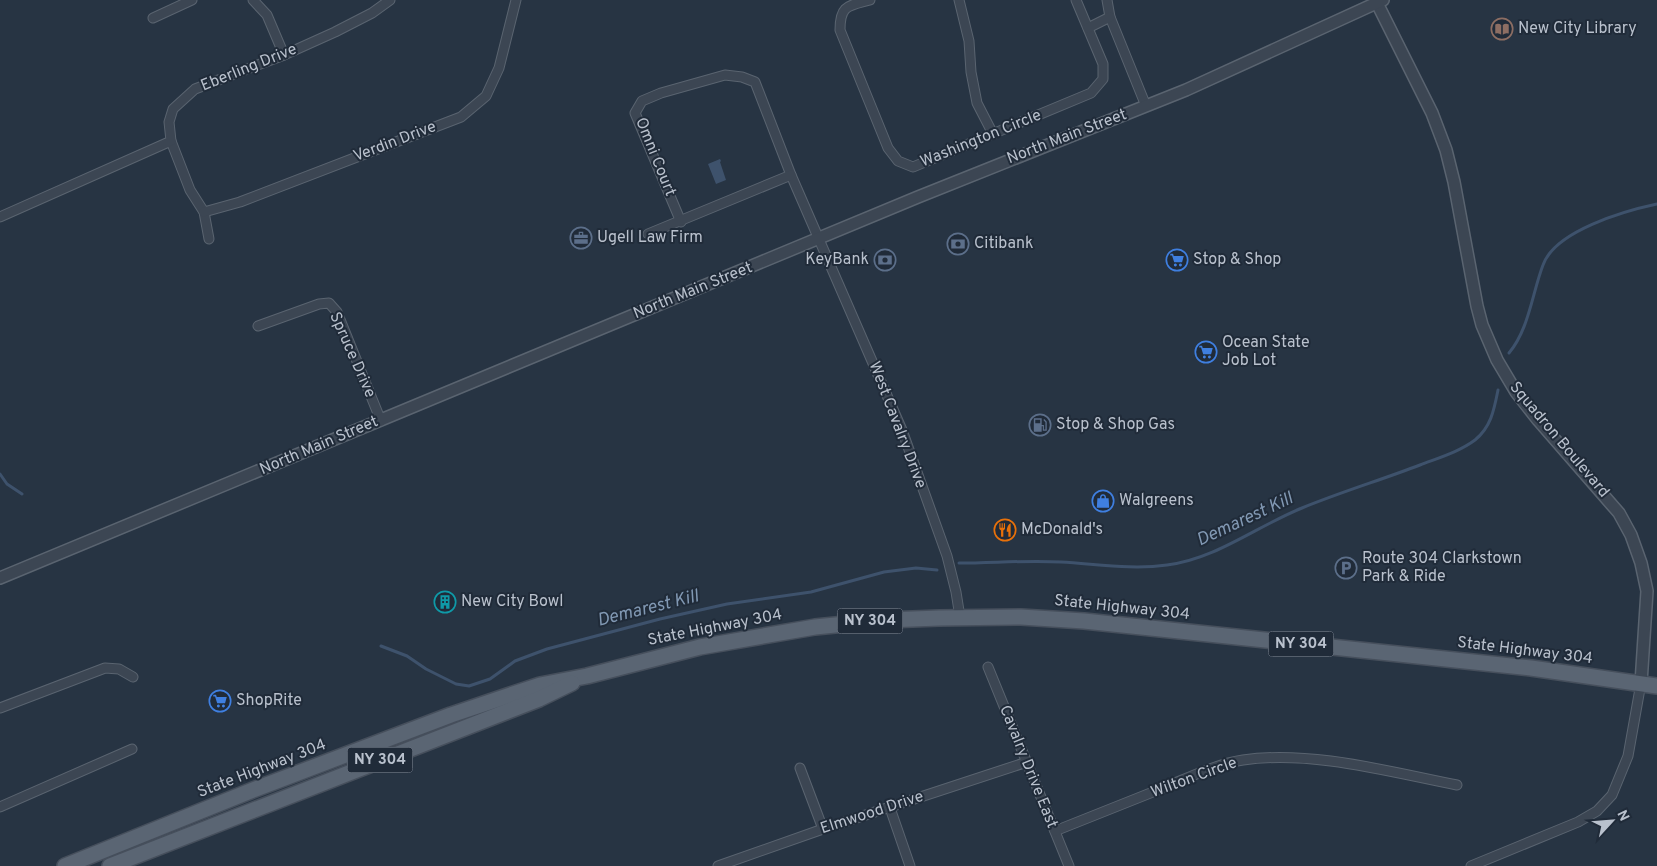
<svg xmlns="http://www.w3.org/2000/svg" width="1657" height="866" font-family="Overpass,sans-serif">
<rect width="100%" height="100%" fill="#273443"/>
<polygon fill="#3e526c" points="720,159 721,161 720,162 726,180 716,184 708,164"/>
<g fill="none" stroke-linecap="round" stroke-linejoin="round">
<g stroke="#3e526c" stroke-width="3">
<path d="M 1509,353 C 1529,329 1532,294 1543,265 C 1555,231 1624,211 1657,204"/>
<polyline points="0,474 7,484 22,494"/>
<path d="M 959,563 C 993,563 1028,560 1061,562 C 1097,564 1132,570 1167,565 C 1216,559 1257,526 1302,508 C 1341,492 1381,480 1420,465 C 1438,458 1459,452 1475,440 C 1491,427 1494,410 1498,390"/>
<polyline points="381,646 407,656 426,669 456,684 469,686 490,679 515,661 547,649 660,619 727,604 811,592 884,572 916,568 937,570"/>
</g>
<g stroke="#5a6470" stroke-width="11">
<g id="minor">
<polyline points="253,0 267,15 284,55"/>
<path d="M 870,0 C 848,6 840,5 840,30 L 888,148 L 898,161 L 913,167 L 1091,93 L 1103,79 L 1103,64 L 1076,0"/>
<polyline points="959,0 969,41 971,72 977,103 993,134"/>
<polyline points="1107,0 1110,17 1146,106"/>
<polyline points="153,18 192,0"/>
<polyline points="1088,28 1110,17"/>
<polyline points="171,141 190,190 204,212 209,239"/>
<polyline points="204,212 240,202 461,117 486,96 499,68 516,0"/>
<polyline points="0,217 171,141 169,122 173,109 195,89 284,55 335,32 372,13 390,0"/>
<polyline points="681,222 635,113 642,101 661,93 725,75 742,77 755,82 791,175 902,430 947,556 956,592 960,617"/>
<polyline points="648,234 791,175"/>
<polyline points="258,326 319,304 329,303 337,312 381,421"/>
<polyline points="988,667 1069,866"/>
<polyline points="0,708 105,668 119,669 133,677"/>
<polyline points="800,768 823,829"/>
<polyline points="0,807 132,749"/>
<polyline points="890,808 910,866"/>
<path d="M 1055,831 C 1093,816 1130,801 1168,786 C 1192,776 1217,764 1243,760 C 1311,750 1390,772 1457,785"/>
<polyline points="718,866 823,829 1027,762"/>
<polyline points="1471,866 1578,822 1597,811 1612,795 1628,756 1641,683"/>
</g>
</g>
<g stroke="#5a6470" stroke-width="14">
<g id="tertiary">
<polyline points="1377,3 1432,113 1446,150 1454,182 1477,306 1482,325 1497,360 1516,392 1538,420 1619,513 1631,535 1641,563 1647,591 1641,683"/>
<polyline points="0,578 918,197 1186,90 1383,0"/>
</g>
</g>
<g stroke="#464f5c" stroke-width="18">
<g id="primary">
<polyline points="65,866 253,790 451,715 540,685 587,676 700,647 815,627 886,620 939,618 1021,617 1084,621 1531,668 1657,686"/>
<polyline points="110,866 539,699 572,683"/>
</g>
</g>
<use href="#minor" stroke="#3c4653" stroke-width="9"/>
<use href="#tertiary" stroke="#3c4653" stroke-width="11"/>
<use href="#primary" stroke="#5a6573" stroke-width="15"/>
</g>
<defs>
<g id="library-ring" transform="scale(1.125)"><circle r="9.5" fill="#202b39" stroke="#8d6e63" stroke-width="1.5"/><path d="M-6-4Q-3-5.5-.7-3.5V5Q-3 3-6 4ZM6-4Q3-5.5 .7-3.5V5Q3 3 6 4Z" fill="#8d6e63"/></g>
<g id="office-ring" transform="scale(1.125)"><circle r="9.5" fill="#202b39" stroke="#5c6f8a" stroke-width="1.5"/><path d="M-6-3h4V-5.5h4V-3h4V5H-6ZM-1-4.5V-3h2v-1.5ZM-6 0V1H6V0Z" fill="#5c6f8a"/></g>
<g id="bank-ring" transform="scale(1.125)"><circle r="9.5" fill="#202b39" stroke="#5c6f8a" stroke-width="1.5"/><path d="M-6-4H6V4H-6ZM0-2.3a2.3 2.3 0 1 0 0 4.6a2.3 2.3 0 1 0 0-4.6Z" fill="#5c6f8a"/></g>
<g id="supermarket-ring" transform="scale(1.125)"><circle r="9.5" fill="#202b39" stroke="#3f7fe0" stroke-width="1.5"/><path d="M-6-5.5h2.5l.6 2H6L4.5 2H-2.5L-4.4-4H-6ZM-1.5 3.2a1.3 1.3 0 1 0 .1 0ZM3 3.2a1.3 1.3 0 1 0 .1 0Z" fill="#3f7fe0"/></g>
<g id="fuel-ring" transform="scale(1.125)"><circle r="9.5" fill="#202b39" stroke="#5c6f8a" stroke-width="1.5"/><path d="M-5.5-6h7V0h2V4h1.3V-2.5L3-4.5l.8-.8L6-3V5H2.5V1h-1V6h-7ZM-4.2-4.7v3.2H.2V-4.7Z" fill="#5c6f8a"/></g>
<g id="shop-ring" transform="scale(1.125)"><circle r="9.5" fill="#202b39" stroke="#3f7fe0" stroke-width="1.5"/><path d="M-5-2.5h2.3a2.7 3.5 0 0 1 5.4 0H5L5.5 6h-11ZM-1.5-2.5h3a1.5 2.3 0 0 0-3 0Z" fill="#3f7fe0"/></g>
<g id="restaurant-ring" transform="scale(1.125)"><circle r="9.5" fill="#202b39" stroke="#e8710a" stroke-width="1.5"/><path d="M-5-6h1v4h1v-4h1v4h1v-4h1v5L-1.5 .5V6h-2V.5L-5-1ZM5-6V6H3V1.5H1.5Q1.5-4 5-6Z" fill="#e8710a"/></g>
<g id="parking-ring" transform="scale(1.125)"><circle r="9.5" fill="#202b39" stroke="#5c6f8a" stroke-width="1.5"/><path d="M-3.5-5.5H1a3.5 3.5 0 0 1 0 7H-1V5.5H-3.5ZM-1-3.4V-.6H.8a1.4 1.4 0 0 0 0-2.8Z" fill="#5c6f8a"/></g>
<g id="building-ring" transform="scale(1.125)"><circle r="9.5" fill="#202b39" stroke="#0f9aa8" stroke-width="1.5"/><path d="M-4-6H4V6H1V3H-1V6H-4ZM-2.5-4.3h1.7v1.8h-1.7ZM.8-4.3h1.7v1.8H.8ZM-2.5-1h1.7V.8h-1.7ZM.8-1h1.7V.8H.8Z" fill="#0f9aa8"/></g>
</defs>
<g fill-rule="evenodd">
<use href="#library-ring" x="1502" y="29"/>
<use href="#office-ring" x="581" y="238"/>
<use href="#bank-ring" x="958" y="244"/>
<use href="#bank-ring" x="885" y="260"/>
<use href="#supermarket-ring" x="1177" y="260"/>
<use href="#supermarket-ring" x="1206" y="352"/>
<use href="#fuel-ring" x="1040" y="425"/>
<use href="#shop-ring" x="1103" y="501"/>
<use href="#restaurant-ring" x="1005" y="530"/>
<use href="#parking-ring" x="1346" y="568"/>
<use href="#building-ring" x="445" y="602"/>
<use href="#supermarket-ring" x="220" y="701"/>
</g>
<g text-anchor="middle" dominant-baseline="central" stroke-width="4" stroke-linejoin="round" paint-order="stroke">
<g fill="#202b39" stroke="#8b94a1" stroke-width="1">
<rect x="837.5" y="608.5" width="65" height="25" rx="4"/>
<rect x="1268.5" y="631.5" width="65" height="25" rx="4"/>
<rect x="347.5" y="747.5" width="65" height="25" rx="4"/>
</g>
<g font-size="15" font-weight="bold" fill="#b9c1cd">
<text x="870" y="621">NY 304</text>
<text x="1301" y="644">NY 304</text>
<text x="380" y="760">NY 304</text>
</g>
<g font-size="16" fill="#b9c1cd" stroke="#202b39" text-anchor="start">
<text x="1518" y="29">New City Library</text>
<text x="597" y="238">Ugell Law Firm</text>
<text x="974" y="244">Citibank</text>
<text x="869" y="260" text-anchor="end">KeyBank</text>
<text x="1193" y="260">Stop &amp; Shop</text>
<text x="1222" y="343">Ocean State<tspan x="1222" dy="18">Job Lot</tspan></text>
<text x="1056" y="425">Stop &amp; Shop Gas</text>
<text x="1119" y="501">Walgreens</text>
<text x="1021" y="530">McDonald's</text>
<text x="1362" y="559">Route 304 Clarkstown<tspan x="1362" dy="18">Park &amp; Ride</tspan></text>
<text x="461" y="602">New City Bowl</text>
<text x="236" y="701">ShopRite</text>
</g>
<g font-size="16" fill="#b9c1cd" stroke="#202b39">
<text transform="translate(249 68) rotate(-22)">Eberling Drive</text>
<text transform="translate(1067 137) rotate(-21)">North Main Street</text>
<text transform="translate(981 139) rotate(-22)">Washington Circle</text>
<text transform="translate(395 142) rotate(-21)">Verdin Drive</text>
<text transform="translate(655 157) rotate(68)">Omni Court</text>
<text transform="translate(693 291) rotate(-22)">North Main Street</text>
<text transform="translate(352 355) rotate(66)">Spruce Drive</text>
<text transform="translate(897 425) rotate(69)">West Cavalry Drive</text>
<text transform="translate(1559 440) rotate(50)">Squadron Boulevard</text>
<text transform="translate(319 446) rotate(-23)">North Main Street</text>
<text transform="translate(1122 608) rotate(6)">State Highway 304</text>
<text transform="translate(715 628) rotate(-11)">State Highway 304</text>
<text transform="translate(1525 651) rotate(7)">State Highway 304</text>
<text transform="translate(1028 767) rotate(68)">Cavalry Drive East</text>
<text transform="translate(262 769) rotate(-21)">State Highway 304</text>
<text transform="translate(1194 778) rotate(-20)">Wilton Circle</text>
<text transform="translate(872 813) rotate(-18)">Elmwood Drive</text>
</g>
<g font-size="18" font-style="italic" fill="#8198b3" stroke="#202b39">
<text transform="translate(1245 520) rotate(-25)">Demarest Kill</text>
<text transform="translate(648 609) rotate(-14)">Demarest Kill</text>
</g>
</g>
<g transform="translate(1612 821) rotate(64)" stroke="#202b39" stroke-width="4" paint-order="stroke">
<path d="M0-4L9 19L0 12L-9 19Z" fill="#b9c1cd"/>
<text y="-8" font-size="14" font-weight="bold" text-anchor="middle" fill="#b9c1cd">N</text>
</g>
</svg>
